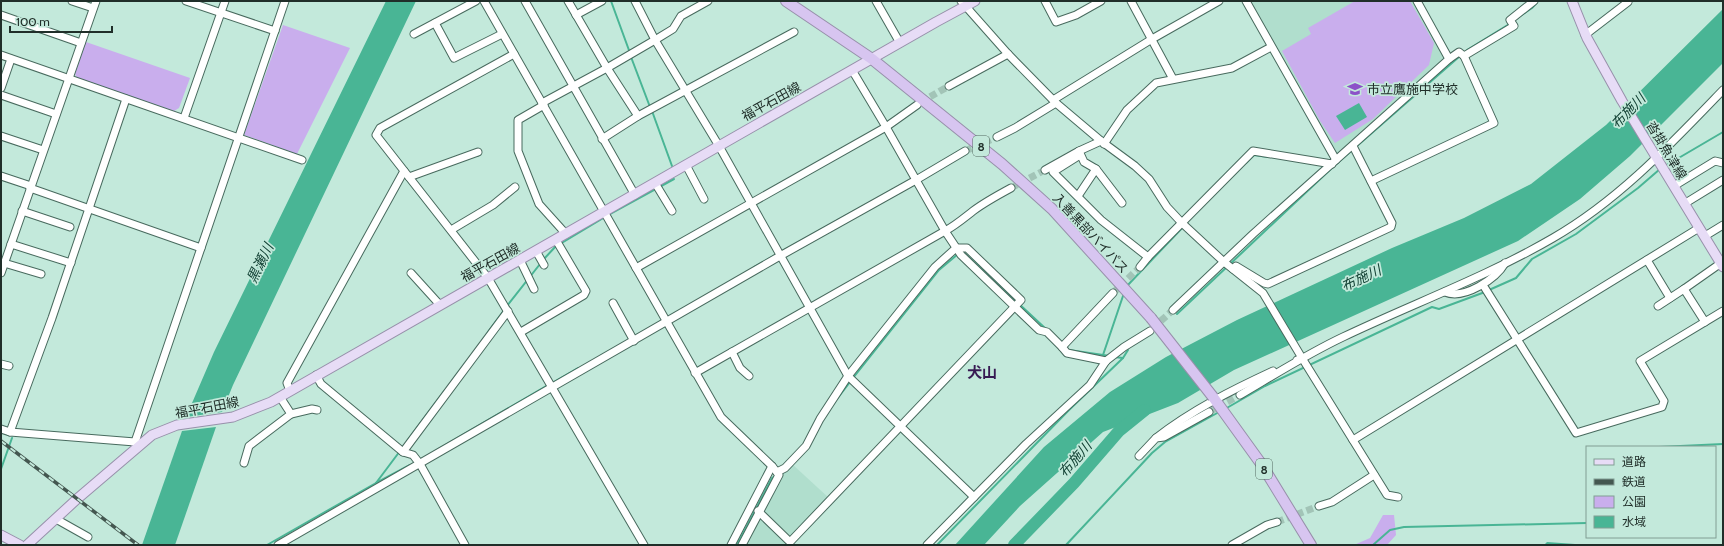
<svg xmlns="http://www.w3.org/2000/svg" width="1724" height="546" font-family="Cabin,'Noto Sans JP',sans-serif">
<rect width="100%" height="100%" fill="#c3e9db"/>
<g fill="#b0decd">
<polygon points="1248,1 1413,1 1445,58 1337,156"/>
<polygon points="792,464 829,498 790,538 761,509 776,481"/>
<polygon points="759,516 789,545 744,545"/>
</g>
<g fill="#c9aeed">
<polygon points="1355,1 1410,1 1434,43 1429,65 1373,119 1335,143 1320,121 1282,51 1311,34 1308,28"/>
<polygon points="283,25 350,48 297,154 244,135"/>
<polygon points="86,42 190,78 179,108 174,111 77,78 75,74"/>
<polygon points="1383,515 1394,515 1396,535 1387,545 1354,545 1370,538"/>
</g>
<g fill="#49b595">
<polygon points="386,1 416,1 233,385 222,412 186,417 214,352"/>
<polygon points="1723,9 1723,63 1630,156 1580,199 1518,241 1234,370 1178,403 1103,432 1020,506 984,545 955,545 1044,447 1110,392 1166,357 1237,320 1392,248 1464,218 1531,184 1606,125"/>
<polygon points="1359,103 1367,117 1345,130 1336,116"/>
<polygon points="216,427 175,545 142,545 182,431"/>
<polygon points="1547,542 1589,545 1544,545"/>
</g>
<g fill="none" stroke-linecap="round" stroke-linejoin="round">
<g stroke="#49b595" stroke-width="2">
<polyline points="611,1 630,53"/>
<polyline points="1517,18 1532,8 1538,1"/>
<polyline points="1467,50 1511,23"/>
<polyline points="631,57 650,107"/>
<polyline points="652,111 672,166"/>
<polyline points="1246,163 1254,155 1268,157"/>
<polyline points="1665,166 1723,132"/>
<polyline points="608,215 674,179"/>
<polyline points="560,244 605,217"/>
<polyline points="962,251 1046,329"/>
<polyline points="543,260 556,246"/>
<polyline points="754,267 863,206"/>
<polyline points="1126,287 1184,226"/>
<polyline points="1489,290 1516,278 1532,259 1576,234 1638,188 1660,169"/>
<polyline points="507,306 540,264"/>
<polyline points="1177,314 1334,166 1460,56"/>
<polyline points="488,332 505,309"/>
<polyline points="1069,350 1110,356"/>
<polyline points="1103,355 1124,293"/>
<polyline points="1114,357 1123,358"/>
<polyline points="853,378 939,270 958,254"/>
<polyline points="552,383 578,368"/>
<polyline points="837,399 850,382"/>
<polyline points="1225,409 1265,386 1432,307 1439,309 1485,292"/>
<polyline points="407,441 445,390"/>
<polyline points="1659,447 1723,444"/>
<polyline points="435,451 548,385"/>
<polyline points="1,469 12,438"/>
<polyline points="376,483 410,465"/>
<polyline points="267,545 376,483 400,451"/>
<polyline points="737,545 772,478 775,476"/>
<polyline points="937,545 1069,410 1123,358 1128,350"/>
<polyline points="1066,545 1152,453 1165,442 1219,412"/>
<polyline points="1373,545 1390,530 1404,527 1587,523"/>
</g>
<polyline stroke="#49b595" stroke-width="12" points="1014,545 1074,483 1119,431 1145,410"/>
<g stroke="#a2c4b7" stroke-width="7" stroke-dasharray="7 3.5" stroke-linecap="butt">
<polyline points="921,102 949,86"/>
<polyline points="965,151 997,137"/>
<polyline points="1011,188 1045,170"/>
<polyline points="1113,293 1140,267"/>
<polyline points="1153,328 1173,310"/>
<polyline points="1209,412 1240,395"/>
<polyline points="1277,522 1319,506"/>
</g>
<g stroke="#486a5e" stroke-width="9">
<g id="minor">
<polyline points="72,1 93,8"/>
<polyline points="186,1 275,31"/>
<polyline points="484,1 721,417 772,466 779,475 742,545"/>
<polyline points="525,1 635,195"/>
<polyline points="635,1 655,40 719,146 848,376 974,497 1026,444 1090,385 1106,361 1124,347 1150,331"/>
<polyline points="876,1 900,43"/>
<polyline points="961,1 1008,54 1056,103 1101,141 1135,166 1149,179 1167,207 1182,223 1224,262 1263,293 1302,358"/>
<polyline points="1045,1 1056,22 1076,15 1101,1"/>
<polyline points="1131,1 1173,79"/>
<polyline points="1246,1 1336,160"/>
<polyline points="1,15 81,43"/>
<polyline points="576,15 602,1"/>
<polyline points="435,23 454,58 502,34"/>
<polyline points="414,34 476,1"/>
<polyline points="1585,35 1628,2"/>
<polyline points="514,54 380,128 376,135 488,278 644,545"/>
<polyline points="1,55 302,160"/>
<polyline points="1449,59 1459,52 1464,56 1514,26 1510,20 1534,1"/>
<polyline points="852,70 886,127 917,105"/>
<polyline points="949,86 1008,54"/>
<polyline points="1,88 11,59"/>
<polyline points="1,95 56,114"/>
<polyline points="1053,100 1152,39 1219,1"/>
<polyline points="542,103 607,68 568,1"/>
<polyline points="544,105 518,120 518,151 539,204 566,234"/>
<polyline points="638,116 607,68 655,40 673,29 681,16 708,1"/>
<polyline points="184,118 225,1"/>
<polyline points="1,136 43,150"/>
<polyline points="997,137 1015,128 1056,103"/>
<polyline points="602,139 638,116 794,32"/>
<polyline points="1104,144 1127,110 1156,83 1232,68 1271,47"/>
<polyline points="1079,151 1084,162 1096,169 1122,203"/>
<polyline points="1080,155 1053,172 1101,220 1148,257 1253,151 1332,164"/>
<polyline points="686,165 704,199"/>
<polyline points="1045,170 1079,151 1101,141"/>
<polyline points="1,176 31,186"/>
<polyline points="409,177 478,152"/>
<polyline points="1371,181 1494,123 1464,56"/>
<polyline points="655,183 672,211"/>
<polyline points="1674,186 1715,161 1723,163"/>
<polyline points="30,188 201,248"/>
<polyline points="1078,196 1096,169"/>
<polyline points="1684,204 1723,180"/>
<polyline points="22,211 70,227"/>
<polyline points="451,230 493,205 515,187"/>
<polyline points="1705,236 1723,225"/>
<polyline points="11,244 71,263"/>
<polyline points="536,251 544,265"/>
<polyline points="520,260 534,289"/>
<polyline points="1647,260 1670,298"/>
<polyline points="4,263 41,274"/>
<polyline points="1140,267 1148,257"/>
<polyline points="636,268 886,127 916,180 965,151"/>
<polyline points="1233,269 1236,266 1264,283 1268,284 1391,227 1392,223 1353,146"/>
<polyline points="1,273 96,1"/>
<polyline points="411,273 440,305"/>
<polyline points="1483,285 1576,433 1662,407 1664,401 1640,361 1723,311"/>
<polyline points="1684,289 1721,263"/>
<path d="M 1445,292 C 1464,300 1496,279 1505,263"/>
<polyline points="613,303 634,341"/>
<polyline points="1658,306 1684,289 1705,322"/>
<polyline points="1173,310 1253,234 1449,59 1417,1"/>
<polyline points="521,332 584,295 586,291 556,240"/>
<polyline points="1062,347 1067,353 1106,361"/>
<polyline points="732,352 740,368 749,376"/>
<polyline points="1297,360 1302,358 1387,495 1398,497"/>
<polyline points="1,364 9,366"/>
<polyline points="695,373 945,231 961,255 1039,330 1047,332 1062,347 1113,293"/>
<polyline points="316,375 321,384 403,452"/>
<polyline points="290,391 287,383 404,171"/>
<path d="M 1240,395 C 1274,375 1307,354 1343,337 C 1412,304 1486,277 1553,238 C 1619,200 1671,144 1723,90"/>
<polyline points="291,414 312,409 317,410"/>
<polyline points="1,429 10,432 135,442"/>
<polyline points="10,432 52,318 126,99"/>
<path d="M 1156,438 C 1192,410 1232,390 1273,371"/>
<polyline points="1353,440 1699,228"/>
<polyline points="139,445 135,442 285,1"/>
<polyline points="1139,456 1156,438 1164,437 1209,412"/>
<polyline points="244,463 249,446 291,414 280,397"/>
<polyline points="1319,506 1332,502 1374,475"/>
<polyline points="758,511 790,542 1021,300 967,248 956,248 935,267 848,376 820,419 806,446 785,468 777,472"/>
<polyline points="56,519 88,537"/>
<path d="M 278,545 L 780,256 L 916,180 L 945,231 C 956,225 964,218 973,211 C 985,202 998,195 1011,188"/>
<polyline points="465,545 420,464 413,455 403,452 508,311"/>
<polyline points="731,545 772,466"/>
<polyline points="927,545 974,497"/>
<polyline points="1232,545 1267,525 1277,522"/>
</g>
</g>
<g stroke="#9790aa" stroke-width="11">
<g id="major">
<polyline points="1572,1 1587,38 1622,101 1723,267"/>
<polyline points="1,535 20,545"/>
<polyline points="27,545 77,499 152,435 177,425 233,417 271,402 936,22 975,1"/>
</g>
</g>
<g stroke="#9790aa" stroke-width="12">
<g id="highway">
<polyline points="786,1 872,59 1002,164 1052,209 1151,318"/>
<polyline points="1213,397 1262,465 1311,545"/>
</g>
</g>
<use href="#minor" stroke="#fff" stroke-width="7"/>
<use href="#major" stroke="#e7dcf6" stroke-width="9"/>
<use href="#highway" stroke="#d7c5f0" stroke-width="10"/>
<g stroke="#445750" stroke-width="3.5">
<polyline id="rail" points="1,441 138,545"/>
</g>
<use href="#rail" stroke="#c3e9db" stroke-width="2" stroke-dasharray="6" stroke-linecap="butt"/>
<g stroke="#9790aa" stroke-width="12" stroke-linecap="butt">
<polyline id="highway-bridge" points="1151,318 1213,397"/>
</g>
<use href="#highway-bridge" stroke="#d7c5f0" stroke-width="10"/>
</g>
<defs>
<g id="school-bare" transform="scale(1.2)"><path d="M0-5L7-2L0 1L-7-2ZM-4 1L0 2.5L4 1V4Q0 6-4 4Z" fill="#8c51c8" stroke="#c3e9db" stroke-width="2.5" paint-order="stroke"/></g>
</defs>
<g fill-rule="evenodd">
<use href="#school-bare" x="1355" y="89"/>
</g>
<g text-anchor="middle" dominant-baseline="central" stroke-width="3.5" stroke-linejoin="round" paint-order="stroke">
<g fill="#c3e9db" stroke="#51665e" stroke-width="1">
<rect x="973" y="136" width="16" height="20" rx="3"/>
<rect x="1256" y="459" width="16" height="20" rx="3"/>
</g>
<g font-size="12" font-weight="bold" fill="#202e29">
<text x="981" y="146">8</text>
<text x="1264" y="469">8</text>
</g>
<g font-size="13" fill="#202e29" stroke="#c3e9db" text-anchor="start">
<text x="1367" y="89">市立鷹施中学校</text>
</g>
<g font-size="13" fill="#202e29" stroke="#c3e9db">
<text transform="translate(771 101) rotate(-29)">福平石田線</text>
<text transform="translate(1667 150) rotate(59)">沓掛魚津線</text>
<text transform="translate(1091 233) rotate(47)">入善黒部バイパス</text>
<text transform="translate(490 262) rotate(-29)">福平石田線</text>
<text transform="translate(207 407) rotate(-11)">福平石田線</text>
</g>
<g font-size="14" font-style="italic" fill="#134235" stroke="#c3e9db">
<text transform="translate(1628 111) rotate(-46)">布施川</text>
<text transform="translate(260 263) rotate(-64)">黒瀬川</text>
<text transform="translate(1361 278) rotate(-25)">布施川</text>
<text transform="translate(1075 459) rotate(-49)">布施川</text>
</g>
<g font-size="15" font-weight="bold" fill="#371a53" stroke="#c3e9db">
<text x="982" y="373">犬山</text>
</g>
</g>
<rect width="1724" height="546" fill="none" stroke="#202e29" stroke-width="4"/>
<rect x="1586" y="446" width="130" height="92" fill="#c3e9db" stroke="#829e94"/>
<rect x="1594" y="459" width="20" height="6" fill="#e7dcf6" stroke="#829e94"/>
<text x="1622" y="466" font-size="12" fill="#202e29">道路</text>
<rect x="1594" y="479" width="20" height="6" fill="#445750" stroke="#829e94"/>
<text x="1622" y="486" font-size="12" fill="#202e29">鉄道</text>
<rect x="1594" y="496" width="20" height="12" fill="#c9aeed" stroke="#829e94"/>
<text x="1622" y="506" font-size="12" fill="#202e29">公園</text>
<rect x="1594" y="516" width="20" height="12" fill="#49b595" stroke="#829e94"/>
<text x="1622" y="526" font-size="12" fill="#202e29">水域</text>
<path d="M10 26v6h102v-6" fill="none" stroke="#202e29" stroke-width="2"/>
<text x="16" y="26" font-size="12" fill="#202e29" stroke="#c3e9db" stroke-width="3" paint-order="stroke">100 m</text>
</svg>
